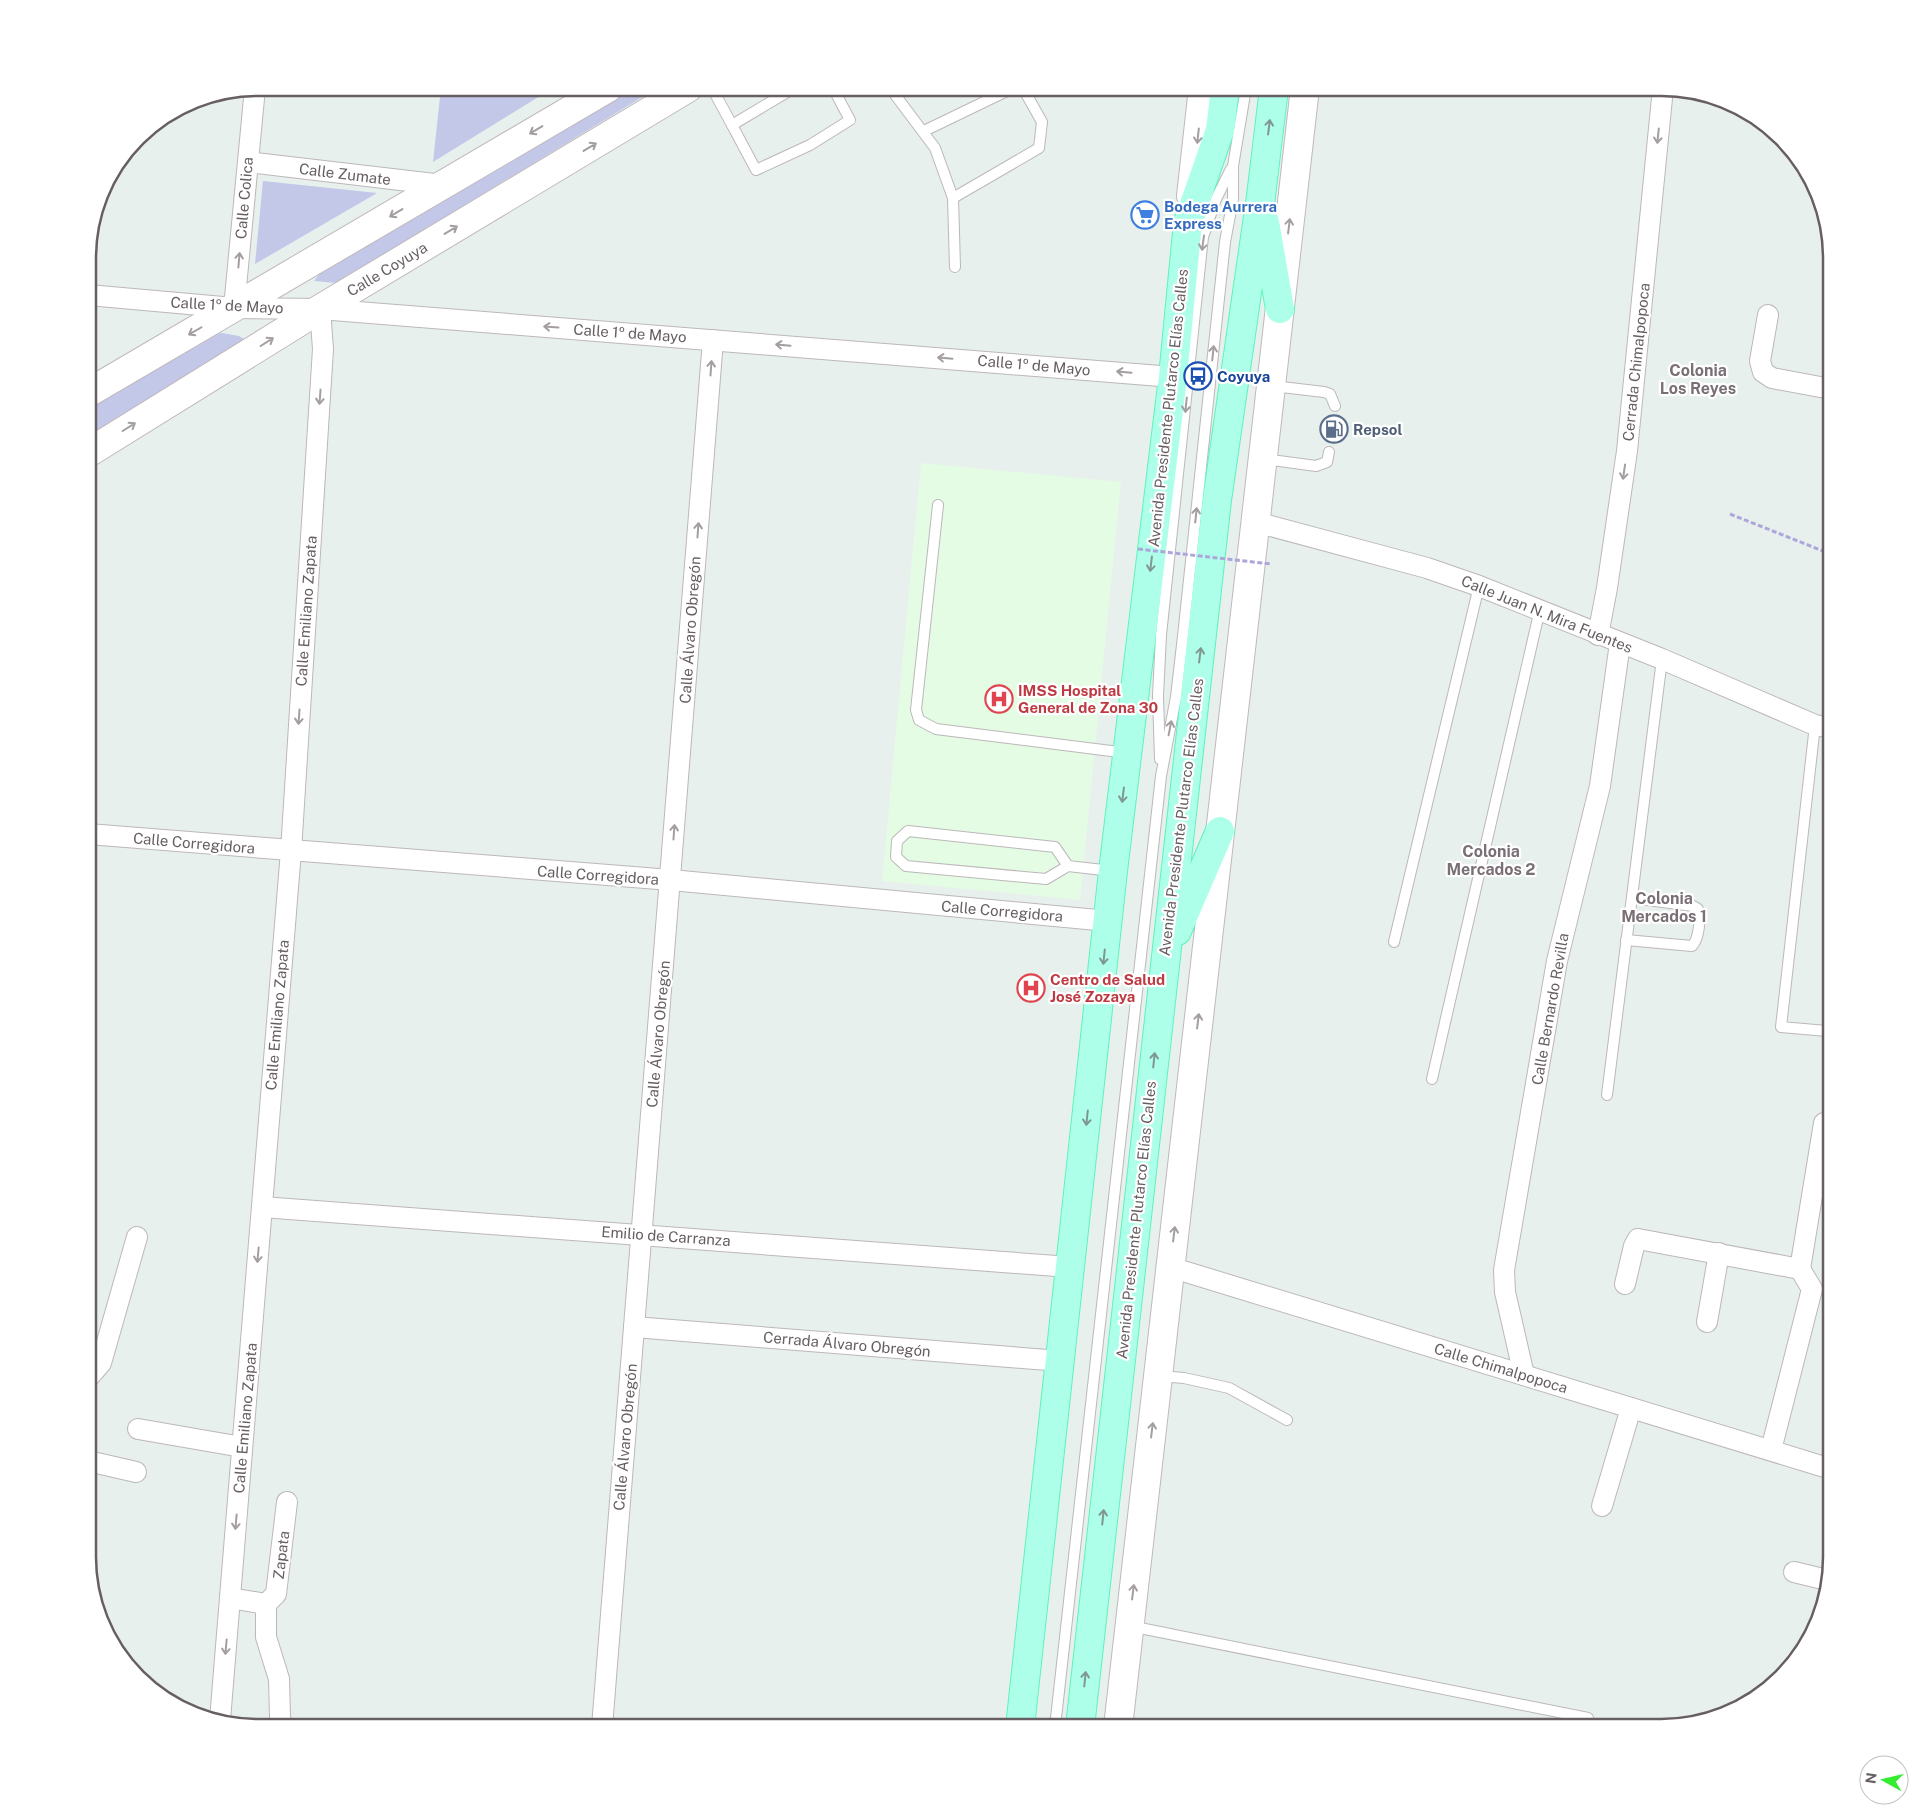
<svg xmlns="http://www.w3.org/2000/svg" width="1919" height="1815" font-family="'Public Sans',sans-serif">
<rect width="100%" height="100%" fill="#e7f0ed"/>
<polygon fill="#e4fce4" points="921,463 1121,482 1080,900 882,881"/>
<g fill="#c3c7e8">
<polygon points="441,88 553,88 433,162"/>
<polygon points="614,88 657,88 337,283 314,281 320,273"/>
<polygon points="263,181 377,193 255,264"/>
<polygon points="222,333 239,336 247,341 88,442 88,404 209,335"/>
</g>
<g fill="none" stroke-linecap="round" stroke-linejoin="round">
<g stroke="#bdb7ba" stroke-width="12">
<g id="lane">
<polyline points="712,88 732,125"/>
<polyline points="794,88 732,125 756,170 810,145 850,120 833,88"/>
<polyline points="890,88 935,148 953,198 955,267"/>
<polyline points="924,131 1011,89 1024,90 1042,122 1039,148 953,198"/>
<polyline points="1273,386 1324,392 1330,394 1335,406"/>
<polyline points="1264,459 1316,466 1327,462 1329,452"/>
<polyline points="938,505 916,710 919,720 936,729 1127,753"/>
<polyline points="1815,725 1781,1027 1827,1031"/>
<polyline points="1160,759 1158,696 1161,635 1203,237 1216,199 1231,169"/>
<polyline points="1068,866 1055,847 908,831 897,841 896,857 906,866 1046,879 1068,866 1112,871"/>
<path d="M 1626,940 L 1692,946 C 1699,939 1701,918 1698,909 L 1693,906 L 1632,898"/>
<polyline points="1394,942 1479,586"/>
<polyline points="1432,1079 1540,609"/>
<polyline points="1607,1095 1662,659"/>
<polyline points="1159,1376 1184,1378 1229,1388 1287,1420"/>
<polyline points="1130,1626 1588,1718"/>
<polyline points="1119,1724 1137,1727"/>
<polyline points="1055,1727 1161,776 1176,697 1183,636 1225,242 1233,199 1233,166 1246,88"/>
</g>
</g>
<g stroke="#bdb7ba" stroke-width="22">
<g id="street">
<polyline points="248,162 443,185"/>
<polyline points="88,295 234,308 320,309 1173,377"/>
<polyline points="234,308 255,88"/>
<polyline points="1768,315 1760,361 1763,372 1772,378 1831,389"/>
<polyline points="1256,522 1427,568 1479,586 1662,659 1815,725 1831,728"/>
<polyline points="1598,635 1607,588 1627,451 1663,88"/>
<polyline points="88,834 671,880 1108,921"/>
<polyline points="262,1207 1070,1267"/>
<polyline points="1170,1267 1831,1469"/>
<polyline points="1800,1269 1824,1123"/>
<polyline points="1625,1284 1634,1246 1638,1239 1800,1269"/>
<polyline points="1707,1322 1719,1253"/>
<polyline points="634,1327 1060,1361"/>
<polyline points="1524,1375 1505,1292 1504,1270 1557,961 1600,786 1620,643"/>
<polyline points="88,1378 101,1363 137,1237"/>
<polyline points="138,1429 242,1447"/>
<polyline points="1771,1450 1812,1289 1800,1269"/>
<polyline points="88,1461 136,1472"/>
<polyline points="1602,1506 1631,1408"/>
<polyline points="1794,1572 1827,1580"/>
<polyline points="230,1598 266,1604"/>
<polyline points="266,1604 266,1637 279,1679 280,1717 282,1727"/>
<polyline points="266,1604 276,1594 287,1502"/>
<polyline points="220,1720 291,851 323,349 320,309"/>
<polyline points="602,1727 713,340"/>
</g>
</g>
<g stroke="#c0b8bc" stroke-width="30">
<g id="secondary">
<polyline points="1191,196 1203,88"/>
<polyline points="88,393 608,88"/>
<polyline points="88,453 320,309 688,88"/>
<polyline points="1118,1727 1305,88"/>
</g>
</g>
<g stroke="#5cf4ba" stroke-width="30">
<g id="primary">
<polyline points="1265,222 1280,309"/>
<polyline points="1177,931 1220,831"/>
<polyline points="1020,1727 1113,871 1173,377 1188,222 1220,130 1225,88"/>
<polyline points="1080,1727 1217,500 1261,196 1274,88"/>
</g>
</g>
<polyline stroke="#aea6da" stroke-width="3" stroke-dasharray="5 2.5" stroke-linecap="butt" points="1730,514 1823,551 1831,551"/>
<use href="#lane" stroke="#fff" stroke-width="10"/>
<use href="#street" stroke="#fff" stroke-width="20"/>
<use href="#secondary" stroke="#fff" stroke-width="28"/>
<use href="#primary" stroke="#adffe9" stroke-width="28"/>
<polyline stroke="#aea6da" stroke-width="3" stroke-dasharray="5 2.5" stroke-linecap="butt" points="1138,549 1271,564"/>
</g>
<defs><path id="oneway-shaft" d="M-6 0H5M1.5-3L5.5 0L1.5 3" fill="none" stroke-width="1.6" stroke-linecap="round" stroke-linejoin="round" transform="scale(1.25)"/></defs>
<g stroke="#809692">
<use href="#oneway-shaft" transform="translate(1269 127) rotate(-83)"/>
<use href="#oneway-shaft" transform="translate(1151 564) rotate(97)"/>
<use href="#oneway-shaft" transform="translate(1200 655) rotate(-83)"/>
<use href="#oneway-shaft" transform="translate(1123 795) rotate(97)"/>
<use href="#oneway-shaft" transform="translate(1104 957) rotate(96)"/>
<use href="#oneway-shaft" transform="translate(1154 1060) rotate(-84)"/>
<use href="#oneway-shaft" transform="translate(1087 1118) rotate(96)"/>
<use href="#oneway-shaft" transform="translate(1103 1517) rotate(-84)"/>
<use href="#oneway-shaft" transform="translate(1085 1679) rotate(-84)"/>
</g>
<g stroke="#a49ea1">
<use href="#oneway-shaft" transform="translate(536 130) rotate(149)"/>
<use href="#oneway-shaft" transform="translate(1198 136) rotate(96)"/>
<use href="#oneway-shaft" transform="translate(1658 136) rotate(96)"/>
<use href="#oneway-shaft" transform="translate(590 147) rotate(-31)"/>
<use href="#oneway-shaft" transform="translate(396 213) rotate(149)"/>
<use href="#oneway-shaft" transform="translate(1289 226) rotate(-83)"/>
<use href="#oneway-shaft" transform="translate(451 230) rotate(-31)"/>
<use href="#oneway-shaft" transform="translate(1203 243) rotate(98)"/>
<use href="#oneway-shaft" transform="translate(239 260) rotate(-85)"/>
<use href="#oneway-shaft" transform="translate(551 327) rotate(-176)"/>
<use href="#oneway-shaft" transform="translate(195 331) rotate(150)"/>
<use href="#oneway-shaft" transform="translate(267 342) rotate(-32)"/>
<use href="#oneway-shaft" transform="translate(783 345) rotate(-175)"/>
<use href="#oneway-shaft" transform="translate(1213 353) rotate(-84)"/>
<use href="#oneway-shaft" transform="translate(945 358) rotate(-175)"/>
<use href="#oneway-shaft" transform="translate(711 368) rotate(-86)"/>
<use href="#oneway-shaft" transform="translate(1124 372) rotate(-175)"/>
<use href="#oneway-shaft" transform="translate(320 397) rotate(94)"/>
<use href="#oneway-shaft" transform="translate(1186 405) rotate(96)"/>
<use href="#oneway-shaft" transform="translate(129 427) rotate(-32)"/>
<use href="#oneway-shaft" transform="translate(1624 472) rotate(98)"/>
<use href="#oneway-shaft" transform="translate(1196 515) rotate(-84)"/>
<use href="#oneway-shaft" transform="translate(698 530) rotate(-86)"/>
<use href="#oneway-shaft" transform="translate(299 717) rotate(94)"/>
<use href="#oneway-shaft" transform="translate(1170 728) rotate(-79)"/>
<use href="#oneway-shaft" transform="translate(674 832) rotate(-86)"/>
<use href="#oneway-shaft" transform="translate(1198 1021) rotate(-83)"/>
<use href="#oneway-shaft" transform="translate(1174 1234) rotate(-83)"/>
<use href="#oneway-shaft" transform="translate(258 1255) rotate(95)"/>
<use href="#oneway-shaft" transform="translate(1152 1430) rotate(-83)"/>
<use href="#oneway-shaft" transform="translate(236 1522) rotate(95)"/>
<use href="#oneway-shaft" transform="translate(1133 1592) rotate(-83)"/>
<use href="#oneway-shaft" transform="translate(226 1647) rotate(95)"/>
</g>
<defs>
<g id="supermarket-ring" transform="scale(1.4375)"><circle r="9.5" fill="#fff" stroke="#3f7fe0" stroke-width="1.5"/><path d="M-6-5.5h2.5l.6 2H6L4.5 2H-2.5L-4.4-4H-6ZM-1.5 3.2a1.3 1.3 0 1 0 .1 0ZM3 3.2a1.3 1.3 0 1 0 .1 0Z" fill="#3f7fe0"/></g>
<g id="bus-ring" transform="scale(1.4375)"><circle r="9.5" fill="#fff" stroke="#1a4fb4" stroke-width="1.5"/><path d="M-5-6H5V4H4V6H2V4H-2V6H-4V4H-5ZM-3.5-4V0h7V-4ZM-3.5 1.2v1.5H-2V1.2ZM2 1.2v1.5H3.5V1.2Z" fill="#1a4fb4"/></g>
<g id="fuel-ring" transform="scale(1.4375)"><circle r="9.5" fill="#fff" stroke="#5c6f8a" stroke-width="1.5"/><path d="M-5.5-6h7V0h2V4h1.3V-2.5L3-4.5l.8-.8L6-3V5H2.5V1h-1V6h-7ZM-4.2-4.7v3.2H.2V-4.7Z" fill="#5c6f8a"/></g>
<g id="hospital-ring" transform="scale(1.4375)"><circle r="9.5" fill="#fff" stroke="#e0444e" stroke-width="1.5"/><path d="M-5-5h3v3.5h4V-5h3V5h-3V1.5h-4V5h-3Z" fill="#e0444e"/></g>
</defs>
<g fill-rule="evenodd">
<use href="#supermarket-ring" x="1145" y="215"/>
<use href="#bus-ring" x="1198" y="376"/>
<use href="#fuel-ring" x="1334" y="429"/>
<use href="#hospital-ring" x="999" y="699"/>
<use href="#hospital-ring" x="1031" y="988"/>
</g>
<g text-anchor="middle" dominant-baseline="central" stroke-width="4.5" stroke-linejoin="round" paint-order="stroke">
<g font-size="15" fill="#675e63" stroke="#fff">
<text transform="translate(345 174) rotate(7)">Calle Zumate</text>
<text transform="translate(244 198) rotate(-85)">Calle Colica</text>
<text transform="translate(387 269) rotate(-31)">Calle Coyuya</text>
<text transform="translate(227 305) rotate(3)">Calle 1º de Mayo</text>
<text transform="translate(630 333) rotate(4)">Calle 1º de Mayo</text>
<text transform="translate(1636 362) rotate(-84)">Cerrada Chimalpopoca</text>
<text transform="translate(1034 365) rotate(5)">Calle 1º de Mayo</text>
<text transform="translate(1168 408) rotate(-84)">Avenida Presidente Plutarco Elías Calles</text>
<text transform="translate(306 611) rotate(-86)">Calle Emiliano Zapata</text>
<text transform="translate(1547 614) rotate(22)">Calle Juan N. Mira Fuentes</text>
<text transform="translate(690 630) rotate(-86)">Calle Álvaro Obregón</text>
<text transform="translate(1181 817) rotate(-83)">Avenida Presidente Plutarco Elías Calles</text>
<text transform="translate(194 843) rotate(5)">Calle Corregidora</text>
<text transform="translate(598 875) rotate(4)">Calle Corregidora</text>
<text transform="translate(1002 911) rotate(5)">Calle Corregidora</text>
<text transform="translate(1550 1009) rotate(-80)">Calle Bernardo Revilla</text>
<text transform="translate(277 1015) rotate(-85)">Calle Emiliano Zapata</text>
<text transform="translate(658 1034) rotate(-85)">Calle Álvaro Obregón</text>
<text transform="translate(1136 1220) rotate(-84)">Avenida Presidente Plutarco Elías Calles</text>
<text transform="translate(666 1236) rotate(4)">Emilio de Carranza</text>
<text transform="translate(847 1344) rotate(5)">Cerrada Álvaro Obregón</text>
<text transform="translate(1501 1368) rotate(17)">Calle Chimalpopoca</text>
<text transform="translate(245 1418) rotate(-85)">Calle Emiliano Zapata</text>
<text transform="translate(625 1437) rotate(-85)">Calle Álvaro Obregón</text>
<text transform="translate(281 1555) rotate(-83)">Zapata</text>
</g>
<g font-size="15" font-weight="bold" fill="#366cbe" stroke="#fff" text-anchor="start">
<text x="1164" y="206">Bodega Aurrera<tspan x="1164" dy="17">Express</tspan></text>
</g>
<g font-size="15" font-weight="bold" fill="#164399" stroke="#fff" text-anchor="start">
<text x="1217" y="376">Coyuya</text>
</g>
<g font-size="15" font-weight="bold" fill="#4e5e75" stroke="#fff" text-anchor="start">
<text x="1353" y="429">Repsol</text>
</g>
<g font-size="15" font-weight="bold" fill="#be3a42" stroke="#fff" text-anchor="start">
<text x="1018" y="690">IMSS Hospital<tspan x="1018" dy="17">General de Zona 30</tspan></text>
<text x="1050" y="979">Centro de Salud<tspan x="1050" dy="17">José Zozaya</tspan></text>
</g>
<g font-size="16" font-weight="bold" fill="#796f75" stroke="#fff">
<text x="1698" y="370">Colonia<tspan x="1698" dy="18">Los Reyes</tspan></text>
<text x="1491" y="851">Colonia<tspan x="1491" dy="18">Mercados 2</tspan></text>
<text x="1664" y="898">Colonia<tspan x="1664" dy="18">Mercados 1</tspan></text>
</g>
</g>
<path d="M0 0H1919V1815H0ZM258 96H1661A162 162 0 0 1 1823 258V1557A162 162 0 0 1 1661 1719H258A162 162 0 0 1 96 1557V258A162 162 0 0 1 258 96Z" fill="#fff" fill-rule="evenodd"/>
<path fill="none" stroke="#675e63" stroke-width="2.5" d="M258 96H1661A162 162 0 0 1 1823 258V1557A162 162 0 0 1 1661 1719H258A162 162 0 0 1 96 1557V258A162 162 0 0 1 258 96Z"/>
<g transform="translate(1884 1780) rotate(278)"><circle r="24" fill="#ffffff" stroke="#c2bfc1"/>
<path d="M0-4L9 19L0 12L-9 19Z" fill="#35ec31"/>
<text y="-8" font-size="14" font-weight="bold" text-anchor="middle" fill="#675e63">N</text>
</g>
</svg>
